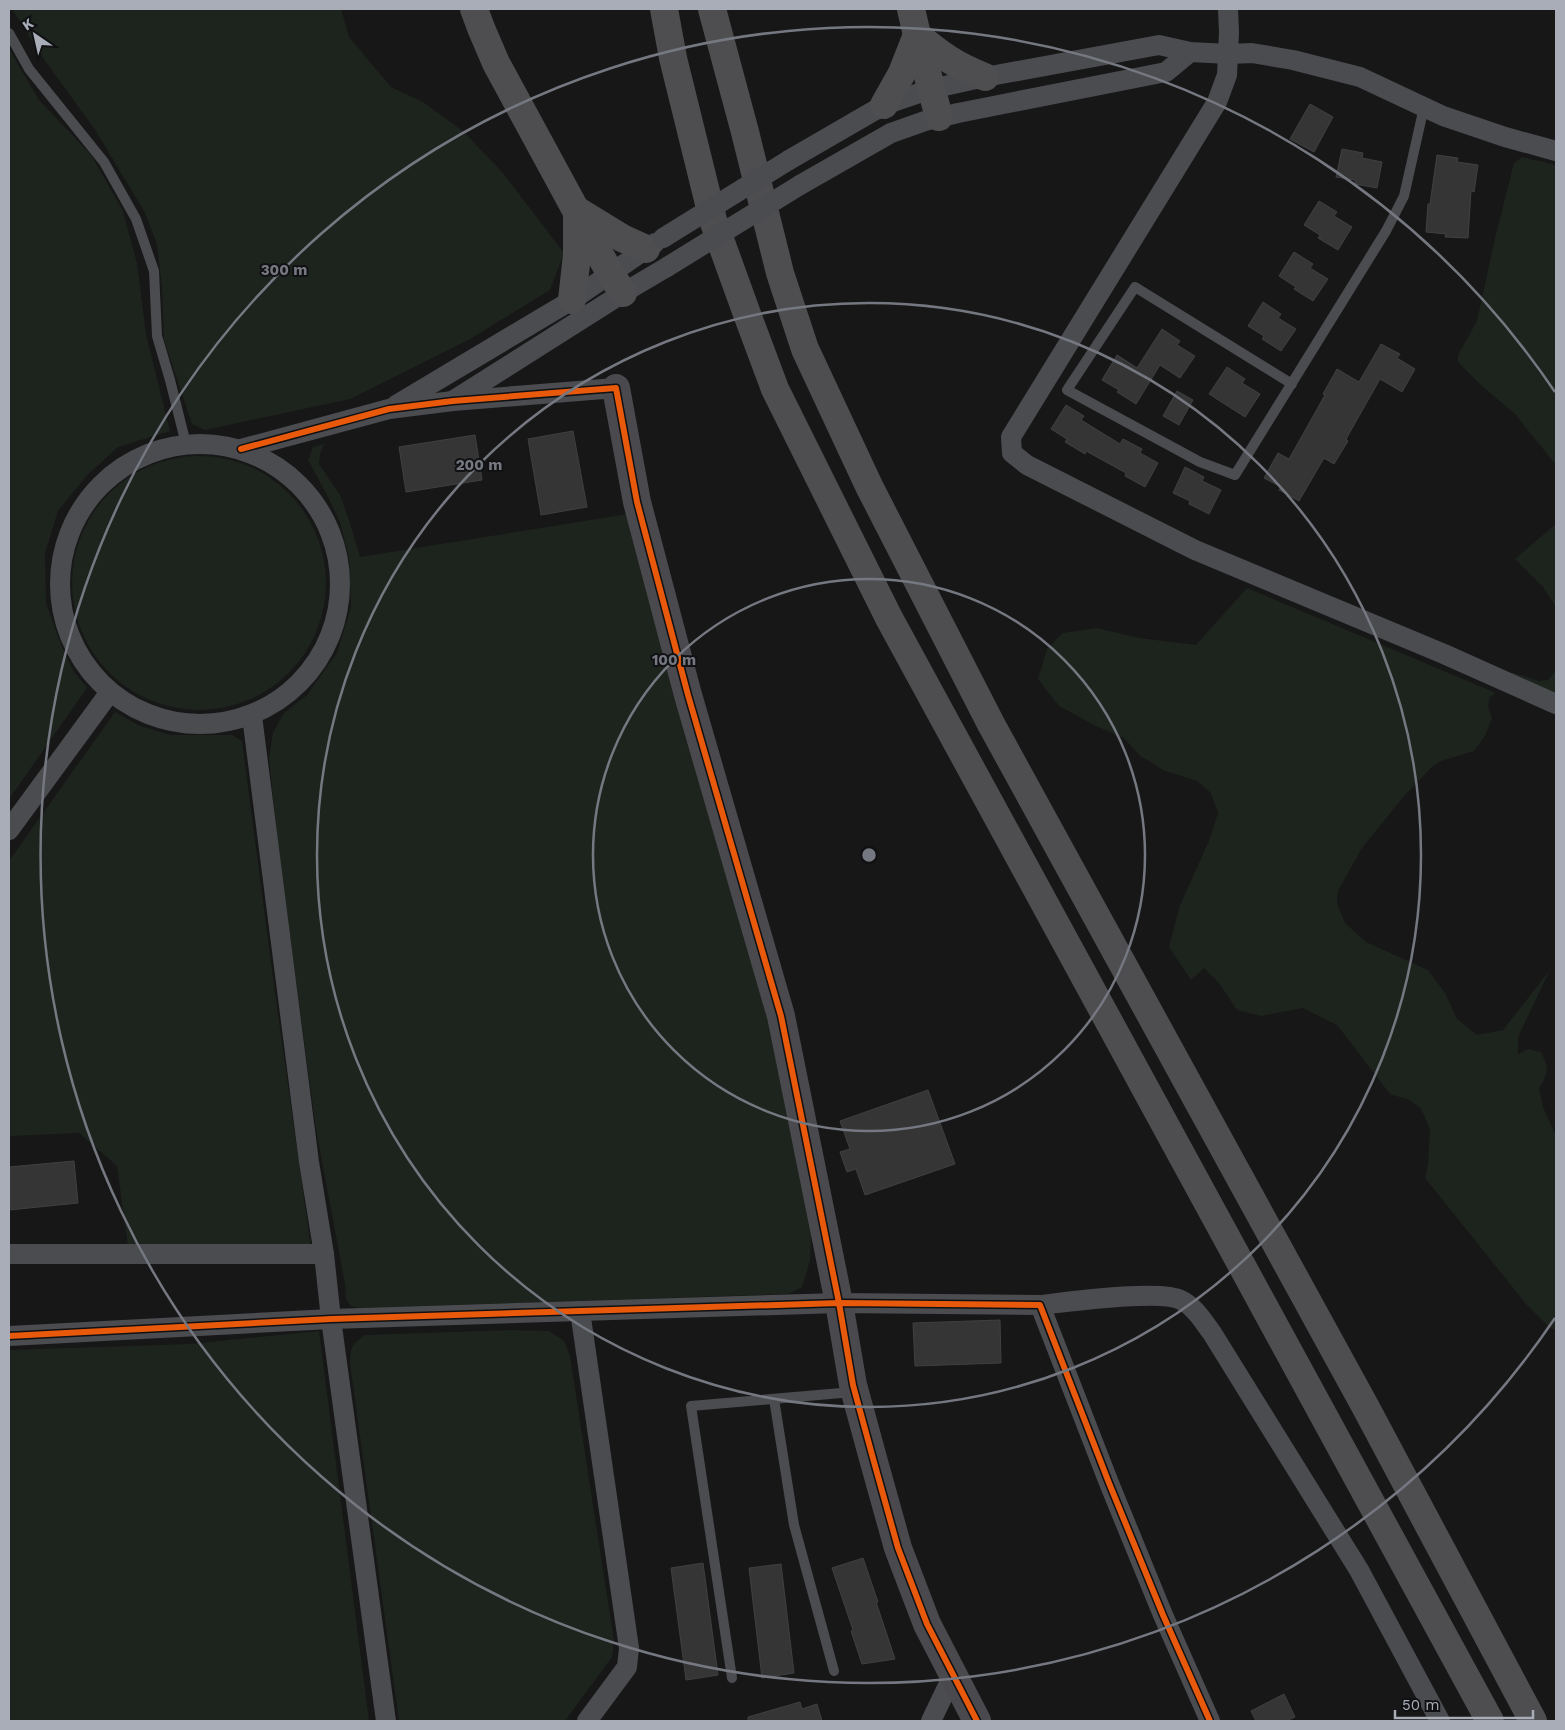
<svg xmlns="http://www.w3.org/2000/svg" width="1565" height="1730" font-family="'Work Sans',sans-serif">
<rect width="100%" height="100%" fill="#171717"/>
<g fill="#1d241e">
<polygon points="12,9 341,9 349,37 391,87 423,102 464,132 503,173 564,253 550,290 470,339 350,399 205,430 192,424 164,340 162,287 157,244 145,213 96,131 43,58"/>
<polygon points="9,49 39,100 91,155 122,209 137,263 146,335 170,431 118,447 87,475 58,511 45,553 46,603 62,647 74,672 87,688 9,799"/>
<polygon points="1522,157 1556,165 1556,465 1515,414 1482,386 1458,362 1458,355 1477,321 1495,238 1514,163"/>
<polygon points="324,444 320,454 319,464 340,495 350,523 360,557 628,514 771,1014 812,1218 810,1261 802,1287 788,1294 359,1308 351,1306 346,1299 345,1284 316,1129 278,847 269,758 273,733 283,714 307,695 337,653 351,607 349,558 340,522 326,493 308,460 313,447"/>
<circle cx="199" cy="583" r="127"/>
<polygon points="1556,524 1556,607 1543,587 1515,559"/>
<path d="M 1247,588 L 1496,693 L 1490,697 L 1488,706 L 1492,718 L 1486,734 L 1474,751 L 1441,761 L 1432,767 L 1405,795 L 1362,848 L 1338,891 L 1337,903 L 1345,923 L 1366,942 L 1428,970 L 1445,993 L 1457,1019 L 1477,1035 L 1503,1030 L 1550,970 L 1518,1037 L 1518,1054 L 1529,1049 L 1541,1052 C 1549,1068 1549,1072 1539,1088 L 1543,1107 L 1556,1136 L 1556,1330 L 1549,1327 L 1526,1304 L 1425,1178 L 1428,1164 L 1430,1130 L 1421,1108 L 1409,1100 L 1390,1094 L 1337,1025 L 1303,1008 L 1261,1016 L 1237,1010 L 1219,983 L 1204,968 L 1191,980 L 1169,947 L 1180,905 L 1209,841 L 1218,813 L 1211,793 L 1197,781 L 1163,770 L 1139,755 L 1124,738 L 1096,726 L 1059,706 L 1038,679 L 1047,649 L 1063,633 L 1097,628 L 1139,638 L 1196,645 Z"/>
<polygon points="1556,670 1556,701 1496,671 1514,673 1539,681 1548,680"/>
<polygon points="115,712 140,726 171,735 232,735 242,741 275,993 311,1248 128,1246 117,1166 79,1133 9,1136 9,861"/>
<path d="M 512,1330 L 549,1331 L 564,1341 L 570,1356 L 614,1641 L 612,1657 L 565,1721 L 399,1721 L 350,1363 C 350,1347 352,1344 365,1335 Z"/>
<polygon points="319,1331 369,1721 9,1721 9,1350 190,1344"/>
</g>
<g fill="#353536" stroke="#3f4043">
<polygon points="1310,104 1333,117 1314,152 1290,139"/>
<polygon points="1342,149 1363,153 1362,158 1382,162 1377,188 1355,184 1355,180 1336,177"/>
<polygon points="1437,155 1458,158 1457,162 1478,165 1474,192 1471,191 1468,238 1445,237 1446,234 1426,232 1428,204 1430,204"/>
<polygon points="1319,201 1337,212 1334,216 1352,227 1338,250 1318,238 1320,235 1304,225"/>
<polygon points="1294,252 1313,264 1310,268 1328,279 1313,301 1294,289 1296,287 1279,276"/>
<polygon points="1263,302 1281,314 1278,318 1296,329 1281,351 1262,339 1264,336 1248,326"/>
<polygon points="1162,329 1180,341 1177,345 1195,356 1180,378 1160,365 1136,404 1117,392 1119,390 1102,380 1117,355 1137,368"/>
<polygon points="1381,344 1400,354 1397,358 1415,369 1402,392 1380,379 1346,439 1348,441 1334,464 1324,458 1299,501 1279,490 1281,487 1264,478 1278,453 1289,459 1325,395 1323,394 1337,369 1359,382"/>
<polygon points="1227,367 1245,379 1242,383 1260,394 1245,417 1209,394"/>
<polygon points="1177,391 1193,400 1179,425 1163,416"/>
<polygon points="1066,405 1084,416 1081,420 1120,444 1123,439 1142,449 1140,453 1158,463 1145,487 1125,476 1126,473 1086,451 1085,454 1065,442 1067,439 1051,429"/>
<polygon points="573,431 587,507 541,515 528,439"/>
<polygon points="475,435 482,480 406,492 399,447"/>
<polygon points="1185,467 1204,477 1202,481 1221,490 1209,514 1189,504 1190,501 1173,493"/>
<polygon points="928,1090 955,1164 865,1195 856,1169 847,1172 840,1152 850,1149 840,1121"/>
<polygon points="74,1161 78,1203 9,1210 9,1167"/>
<polygon points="1000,1320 1001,1363 915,1366 913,1323"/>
<polygon points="863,1558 878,1602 876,1602 895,1659 862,1664 851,1631 853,1630 832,1568"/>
<polygon points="703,1563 718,1675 686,1680 671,1568"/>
<polygon points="781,1564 794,1673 762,1678 749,1568"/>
<polygon points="1284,1694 1295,1717 1286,1721 1256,1721 1251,1711"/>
<polygon points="800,1702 802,1709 817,1704 822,1721 748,1721 748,1717"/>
</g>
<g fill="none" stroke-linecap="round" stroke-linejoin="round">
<g stroke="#4b4c50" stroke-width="10">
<polyline points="9,33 29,69 104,162 136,219 154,271 157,336 170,380 186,444"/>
<polyline points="1292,384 1135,287 1067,390 1200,462 1235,475 1386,231 1404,196 1424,107"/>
<polyline points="774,1399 794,1525 834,1671"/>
<polyline points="732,1678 691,1406 853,1392"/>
</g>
<g stroke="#4b4c50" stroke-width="20">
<polyline points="1228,9 1229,32 1227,75 1217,102 1011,437 1012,453 1027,465 1195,550 1444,654 1556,704"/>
<polyline points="789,160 884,105 931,89 985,77 1159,45 1190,52 1229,54 1252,53 1293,60 1360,77 1443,116 1505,137 1556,151"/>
<polyline points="800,185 891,133 925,121 958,113 1166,72 1190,52"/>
<polyline points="454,400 623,293 667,267"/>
<polyline points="396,405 572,300 655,243"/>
<circle cx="200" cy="584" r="140"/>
<polyline points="241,449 389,409 453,401 616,388"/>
<polyline points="252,716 309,1162 324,1254 331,1319 386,1721"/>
<polyline points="9,830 110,692"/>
<polyline points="9,1254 324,1254"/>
<path d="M 1040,1305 C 1067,1302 1160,1289 1181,1300 C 1195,1307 1203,1321 1212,1333 L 1359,1570 L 1440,1721"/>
<polyline points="580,1311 629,1648 627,1667 587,1721"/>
<polyline points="9,1336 331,1319 580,1311 839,1303 1040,1305 1109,1483 1163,1615 1210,1721"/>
<polyline points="931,1721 953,1675"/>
</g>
<polyline stroke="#4a4a4e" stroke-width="28" points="616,388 637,502 688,695 781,1016 839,1303 853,1385 874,1462 898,1548 927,1624 977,1721"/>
<g stroke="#4e4e51" stroke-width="28">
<polyline points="474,9 481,28 496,63 610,273 623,293"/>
<polyline points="664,9 673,58 713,220 747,314 775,389 889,618 1490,1721"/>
<polyline points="712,9 745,132 780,273 805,349 869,486 991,724 1365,1406 1533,1721"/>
<polyline points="911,9 917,35 939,117"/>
<path d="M 884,105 L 902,73 L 917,35 C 941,55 956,66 985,77"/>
<polyline points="578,211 622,238 646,249"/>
<polyline points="572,300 577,255 577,214"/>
</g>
<g stroke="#4b4c50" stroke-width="20">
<polyline points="663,238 789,160"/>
<polyline points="667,267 800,185"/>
</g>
<g stroke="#111113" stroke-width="9">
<g id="cycleway">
<polyline points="241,449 389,409 453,401 616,388 637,502 688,695 781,1016 839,1303 853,1385 874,1462 898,1548 927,1624 977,1721"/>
<polyline points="9,1336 331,1319 580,1311 839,1303 1040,1305 1109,1483 1163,1615 1210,1721"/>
</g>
</g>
<use href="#cycleway" stroke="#e8590c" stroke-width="6"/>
</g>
<g fill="none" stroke="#757880" stroke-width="2.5">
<circle cx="869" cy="855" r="276"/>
<circle cx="869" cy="855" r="552"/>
<path d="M1555 1318A828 828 0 1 1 1555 392"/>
</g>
<circle cx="869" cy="855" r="8" fill="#757880" stroke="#111113" stroke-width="2.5"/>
<g font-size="15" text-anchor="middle" font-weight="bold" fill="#757880" stroke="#111113" stroke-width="4" stroke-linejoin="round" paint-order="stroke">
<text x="284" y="275">300 m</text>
<text x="479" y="470">200 m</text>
<text x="674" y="665">100 m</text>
</g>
<rect width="1565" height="1730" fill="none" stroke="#a8adb8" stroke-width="20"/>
<g transform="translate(35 35) rotate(326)" stroke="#111113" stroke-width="4" paint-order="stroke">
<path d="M0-4L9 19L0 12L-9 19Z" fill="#a8adb8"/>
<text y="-8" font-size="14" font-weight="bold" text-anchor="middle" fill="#a8adb8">K</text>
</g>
<path d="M1395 1710v8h138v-8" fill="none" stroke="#a8adb8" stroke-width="2.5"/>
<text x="1402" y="1710" font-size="15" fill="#a8adb8" stroke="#111113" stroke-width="4" paint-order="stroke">50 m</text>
</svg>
